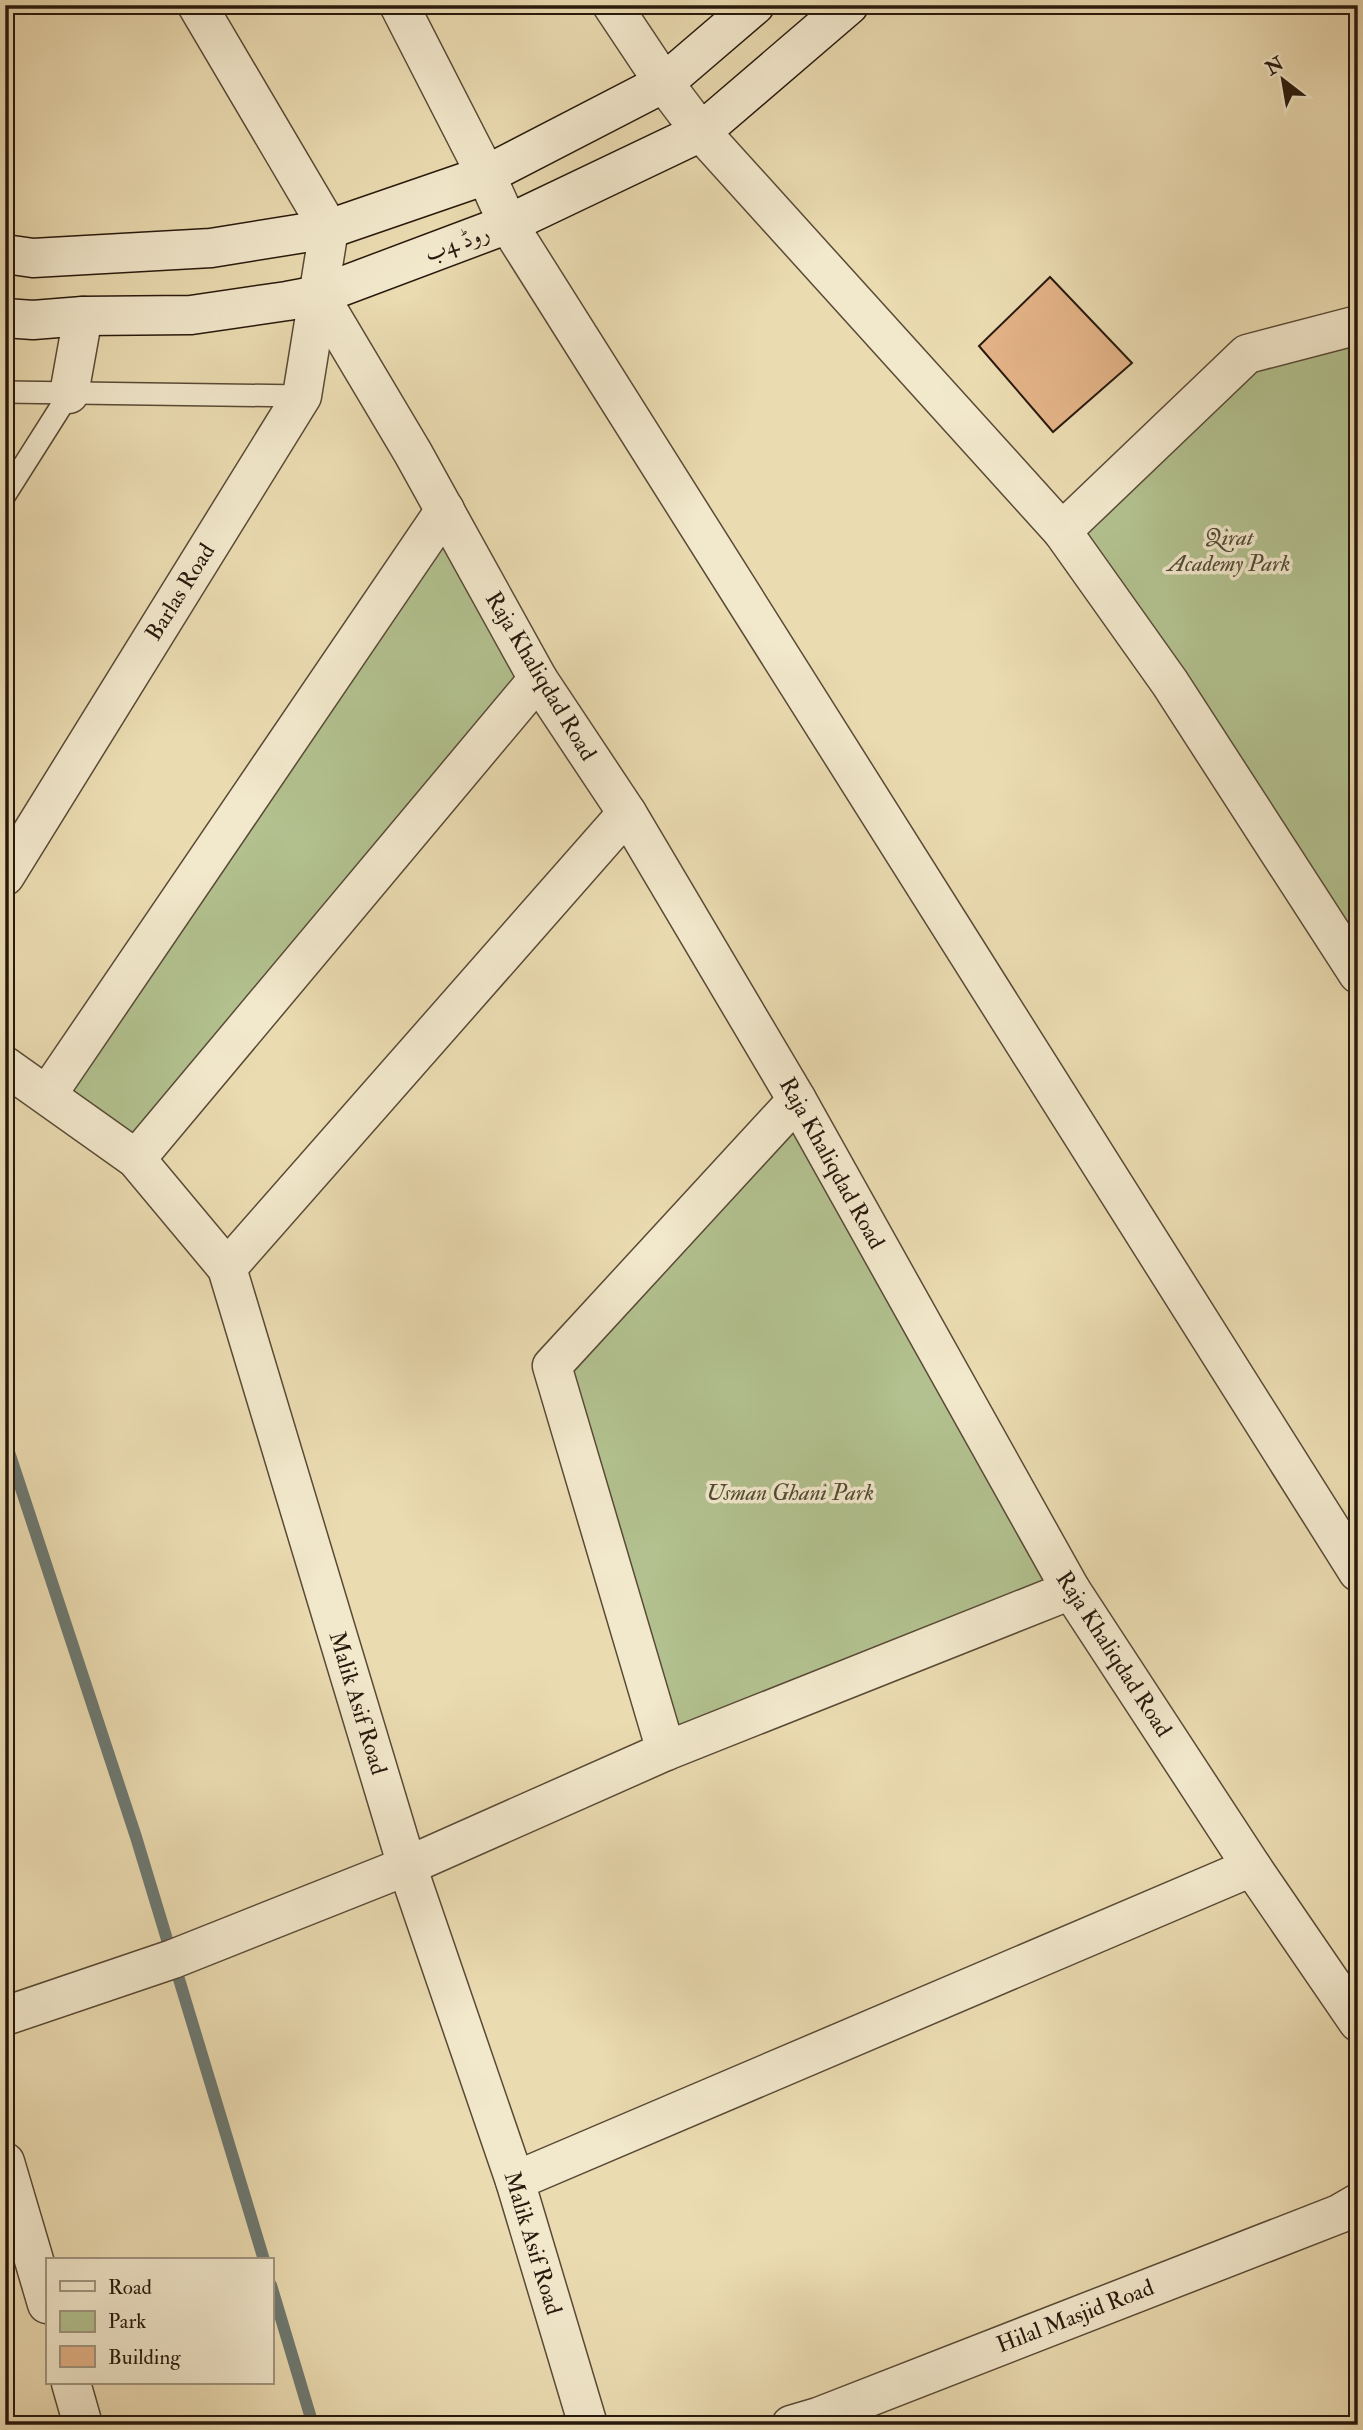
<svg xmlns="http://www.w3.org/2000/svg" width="1363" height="2430" font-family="'IM FELL Double Pica',Amiri,serif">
<rect width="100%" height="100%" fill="#ebdbb1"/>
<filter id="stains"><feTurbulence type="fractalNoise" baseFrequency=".00286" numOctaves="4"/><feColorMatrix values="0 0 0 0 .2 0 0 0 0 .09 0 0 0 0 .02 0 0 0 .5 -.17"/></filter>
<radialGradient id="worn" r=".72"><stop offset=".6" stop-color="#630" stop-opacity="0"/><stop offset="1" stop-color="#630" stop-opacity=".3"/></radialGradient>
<g fill="#b2c18f" stroke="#6d6d4e" stroke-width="2">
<polygon points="1358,325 1358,983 1062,531 1247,354"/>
<polygon points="445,510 538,679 136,1159 47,1095"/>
<polygon points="797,1100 1058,1588 666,1751 552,1366"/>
</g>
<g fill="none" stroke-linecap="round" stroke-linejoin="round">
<g stroke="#6d7972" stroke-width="12">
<polyline points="5,1440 136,1837 264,2260"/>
<polyline points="271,2285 313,2425"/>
</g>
</g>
<polygon fill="#e4b388" stroke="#28190d" stroke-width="2" points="1050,277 1132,363 1053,432 979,346"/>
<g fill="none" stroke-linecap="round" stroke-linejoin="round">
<g stroke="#594a36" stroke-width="24">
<g id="service">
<polyline points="5,392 302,396"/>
<polyline points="5,495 69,394"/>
</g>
</g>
<g stroke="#594a36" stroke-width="41">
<g id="minor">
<polyline points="399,5 486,175 508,224 1358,1572"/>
<polyline points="612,5 664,83 701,132 1062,531 1170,683 1358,974"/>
<polyline points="69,394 83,316"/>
<polyline points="1062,531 1247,354 1358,325"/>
<polyline points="5,876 302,396 329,229 197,5"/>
<polyline points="5,1066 136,1159 227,1268 407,1866 515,2181 588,2425"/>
<polyline points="47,1095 445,510"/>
<polyline points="136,1159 538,679"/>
<polyline points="227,1268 627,813"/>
<polyline points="666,1751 552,1366 797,1100"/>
<polyline points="5,2016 173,1959 407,1866 666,1751 1071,1590"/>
<polyline points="5,2162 47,2304"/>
<polyline points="515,2181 1252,1867"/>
<polyline points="71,2383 83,2425"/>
<polyline points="791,2425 818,2417 1339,2214 1358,2203"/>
</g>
</g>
<g stroke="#594a36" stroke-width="41">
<polyline id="tertiary" points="319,295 413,453 538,679 627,813 797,1100 1071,1590 1252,1867 1358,2022"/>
</g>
<g stroke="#28190d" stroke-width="41">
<g id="secondary">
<polyline points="5,254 33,258 211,248 329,229 486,175 664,83 755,5"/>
<polyline points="5,318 33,320 83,316 191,315 287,301 319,295 508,224 701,132 849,5"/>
</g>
</g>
<use href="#service" stroke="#f2e8cc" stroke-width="21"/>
<use href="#minor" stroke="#f2e8cc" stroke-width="38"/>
<use href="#tertiary" stroke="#f2e8cc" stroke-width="38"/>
<use href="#secondary" stroke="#f2e8cc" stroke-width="38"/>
</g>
<g text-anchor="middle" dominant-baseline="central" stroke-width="7" stroke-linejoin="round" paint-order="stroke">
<g font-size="23" fill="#28190d" stroke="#f2e8cc">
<text transform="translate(457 243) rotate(-20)">روڈ 4ب</text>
<text transform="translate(180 592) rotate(-58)">Barlas Road</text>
<text transform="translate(541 676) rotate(59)">Raja Khaliqdad Road</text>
<text transform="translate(832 1163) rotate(61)">Raja Khaliqdad Road</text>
<text transform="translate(1114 1654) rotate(57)">Raja Khaliqdad Road</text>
<text transform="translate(358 1703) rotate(73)">Malik Asif Road</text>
<text transform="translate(533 2243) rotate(73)">Malik Asif Road</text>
<text transform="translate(1075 2316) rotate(-21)">Hilal Masjid Road</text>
</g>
<g font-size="23" font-style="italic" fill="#514b34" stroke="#f2e8cc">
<text x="1229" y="537">Qirat<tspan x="1229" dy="26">Academy Park</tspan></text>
<text x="790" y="1492">Usman Ghani Park</text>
</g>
</g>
<rect width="1363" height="2430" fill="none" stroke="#ebdbb1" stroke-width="28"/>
<rect x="7" y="7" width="1349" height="2416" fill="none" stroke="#28190d" stroke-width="3.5"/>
<rect x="14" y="14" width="1335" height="2402" fill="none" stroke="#28190d" stroke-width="2"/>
<rect x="46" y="2258" width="228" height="126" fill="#f2e8cc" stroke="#a19580" stroke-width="2"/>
<rect x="60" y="2281" width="35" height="10" fill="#f2e8cc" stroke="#a19580" stroke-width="2"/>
<text x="108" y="2294" font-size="21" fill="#28190d">Road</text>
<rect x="60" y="2311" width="35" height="21" fill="#b2c18f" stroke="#a19580" stroke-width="2"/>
<text x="108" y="2328" font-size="21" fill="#28190d">Park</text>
<rect x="60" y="2346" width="35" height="21" fill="#e4b388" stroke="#a19580" stroke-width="2"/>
<text x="108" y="2364" font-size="21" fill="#28190d">Building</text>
<g transform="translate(1283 80) rotate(329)" stroke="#f2e8cc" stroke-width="5" paint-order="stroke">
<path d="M0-5L12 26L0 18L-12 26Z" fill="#28190d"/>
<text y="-10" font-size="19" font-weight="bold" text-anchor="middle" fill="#28190d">N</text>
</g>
<rect width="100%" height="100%" filter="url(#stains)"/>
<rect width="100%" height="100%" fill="url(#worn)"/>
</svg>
